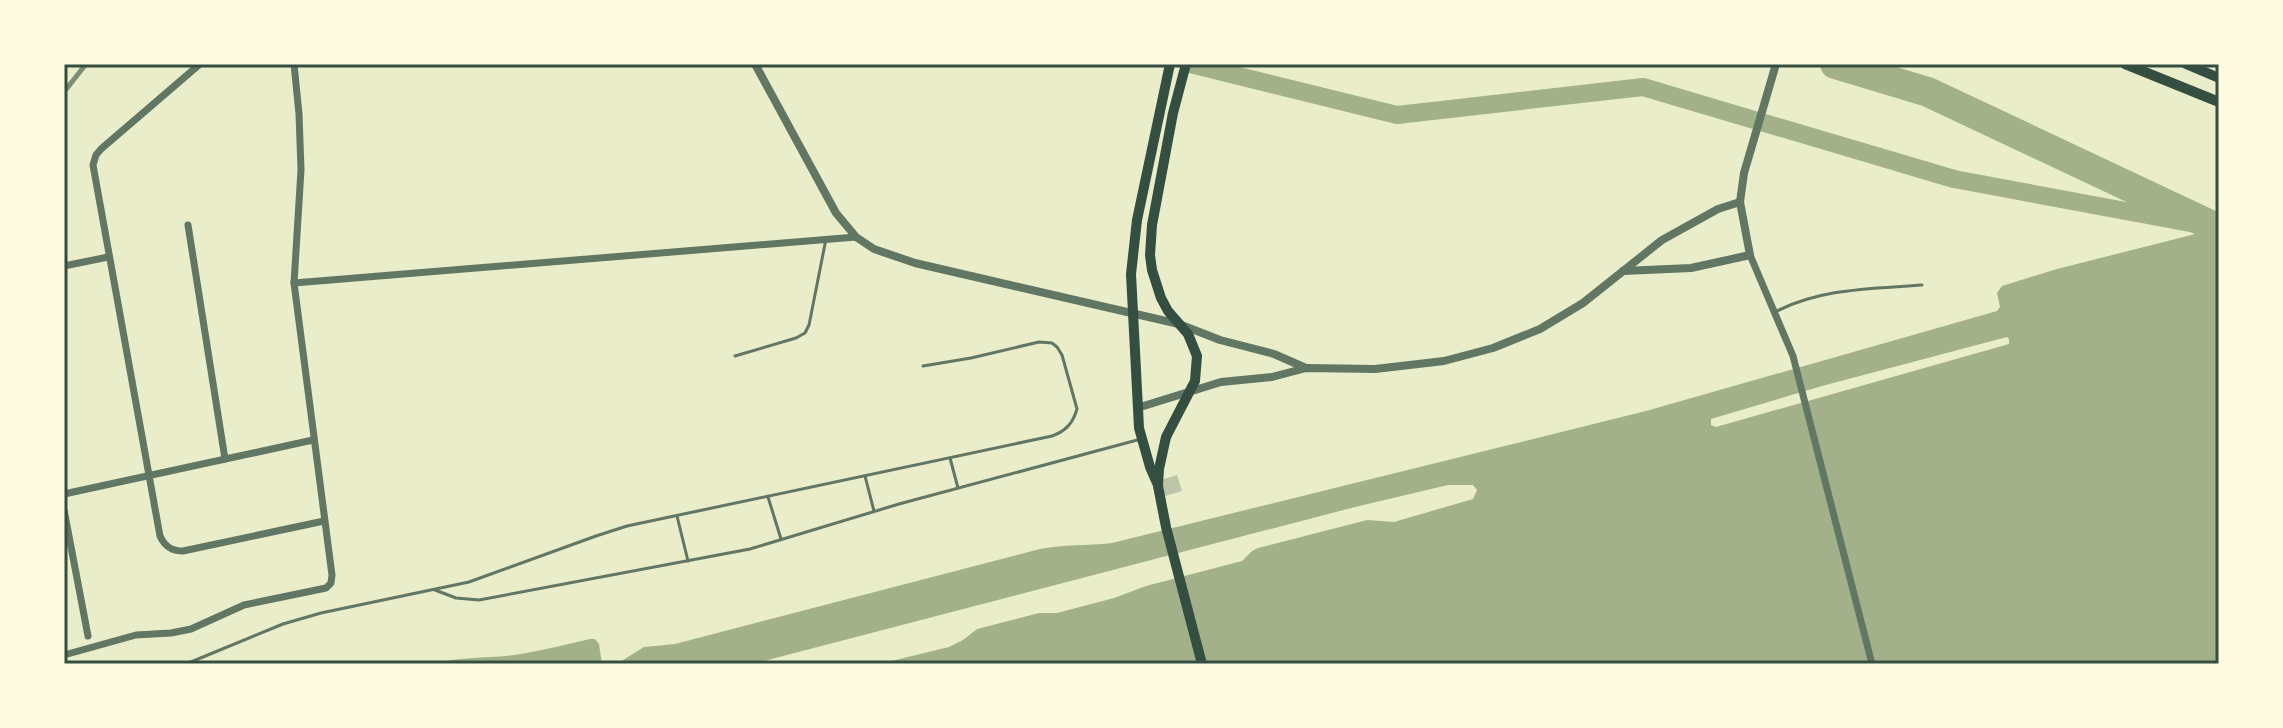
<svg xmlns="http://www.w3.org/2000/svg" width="2283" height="728" font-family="Barlow,sans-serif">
<rect width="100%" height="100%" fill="#e9edc9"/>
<g fill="#a3b18a" fill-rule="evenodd">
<path d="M 2219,228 L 2219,664 L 879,664 L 949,647 L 963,640 L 977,629 L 1039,613 L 1057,613 L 1114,598 L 1146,586 L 1242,561 L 1252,551 L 1258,548 L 1367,520 L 1394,522 L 1473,499 L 1477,490 L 1473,485 L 1448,485 L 1355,507 L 752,664 L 611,664 L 620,662 L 644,647 L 675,644 L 1040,549 C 1064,544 1087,546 1112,543 L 1646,411 L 1997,311 L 2000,307 L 1997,293 L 2002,286 L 2057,269 ZM 2007,337 L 2009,339 L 2009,344 L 1716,427 L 1711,425 L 1711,419 L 1822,386 Z"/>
<path d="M 590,639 L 595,639 L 599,644 L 602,664 L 432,664 C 461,656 491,659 521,654 C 544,650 567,644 590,639 Z"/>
</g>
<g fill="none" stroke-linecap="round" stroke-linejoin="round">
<polyline stroke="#a3b18a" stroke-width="18" points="1190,64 1397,115 1643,87 1954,179 2217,228"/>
<polyline stroke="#a3b18a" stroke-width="30" points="1835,64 1928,92 2219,229"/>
</g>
<polygon fill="#bcc5a7" points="1177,475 1182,491 1165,496 1161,480"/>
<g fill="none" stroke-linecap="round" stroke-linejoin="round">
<g stroke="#617663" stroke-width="3">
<path d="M 1775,312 C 1821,288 1871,289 1922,285"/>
<polyline points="735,356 796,338 805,333 809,325 826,239"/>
<polyline points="950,458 958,488"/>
<polyline points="865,476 874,511"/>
<polyline points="768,497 781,539"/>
<polyline points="677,516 688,561"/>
<polyline points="435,590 456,598 479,600 750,549 899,504 1141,439"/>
<path d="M 186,664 L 283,624 L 321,613 L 469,582 L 596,536 L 627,526 L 1052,436 C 1066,431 1073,423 1077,409 L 1062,355 L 1057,347 L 1052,343 L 1039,342 L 971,358 L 923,366"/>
</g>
<g stroke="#617663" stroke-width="7">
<path d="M 200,64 L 101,149 L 96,155 L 93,165 L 160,536 C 165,547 172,551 183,551 L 324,521"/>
<polyline points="188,225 225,459"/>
<polyline points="1750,255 1793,356 1872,664"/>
<polyline points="64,266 108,257"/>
<polyline points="294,283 856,237"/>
<polyline points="64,494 313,440"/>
<polyline points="64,510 88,636"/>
<polyline points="64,655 136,635 171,633 191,629 244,605 326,588 331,583 332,575 294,283 301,170 299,114 294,64"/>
</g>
<g stroke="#617663" stroke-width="8">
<polyline points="755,64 836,213 856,237 874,249 915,263 1179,324 1220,340 1274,354 1306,368"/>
<polyline points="1623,271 1691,268 1750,255 1740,202 1744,173 1776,64"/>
<polyline points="1137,408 1221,382 1272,377 1306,368 1375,369 1444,361 1493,348 1540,329 1583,303 1662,240 1718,209 1740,202"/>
</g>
<g stroke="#344e41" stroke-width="10">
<polyline points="1186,64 1173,113 1152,225 1150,255 1152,270 1161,298 1168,311 1188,334 1197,356 1195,381 1166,437 1159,469 1158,486 1166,527 1202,664"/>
<polyline points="2125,64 2219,102"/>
<polyline points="2186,64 2219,78"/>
<polyline points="1157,483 1150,467 1139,428 1131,274 1137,220 1170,64"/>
</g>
<polyline stroke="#7c8e77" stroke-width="5" points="64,92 86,64"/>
</g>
<rect width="2283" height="728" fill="none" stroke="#fefae0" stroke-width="132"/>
<rect x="66" y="66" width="2151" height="596" fill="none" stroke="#344e41" stroke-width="3"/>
</svg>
